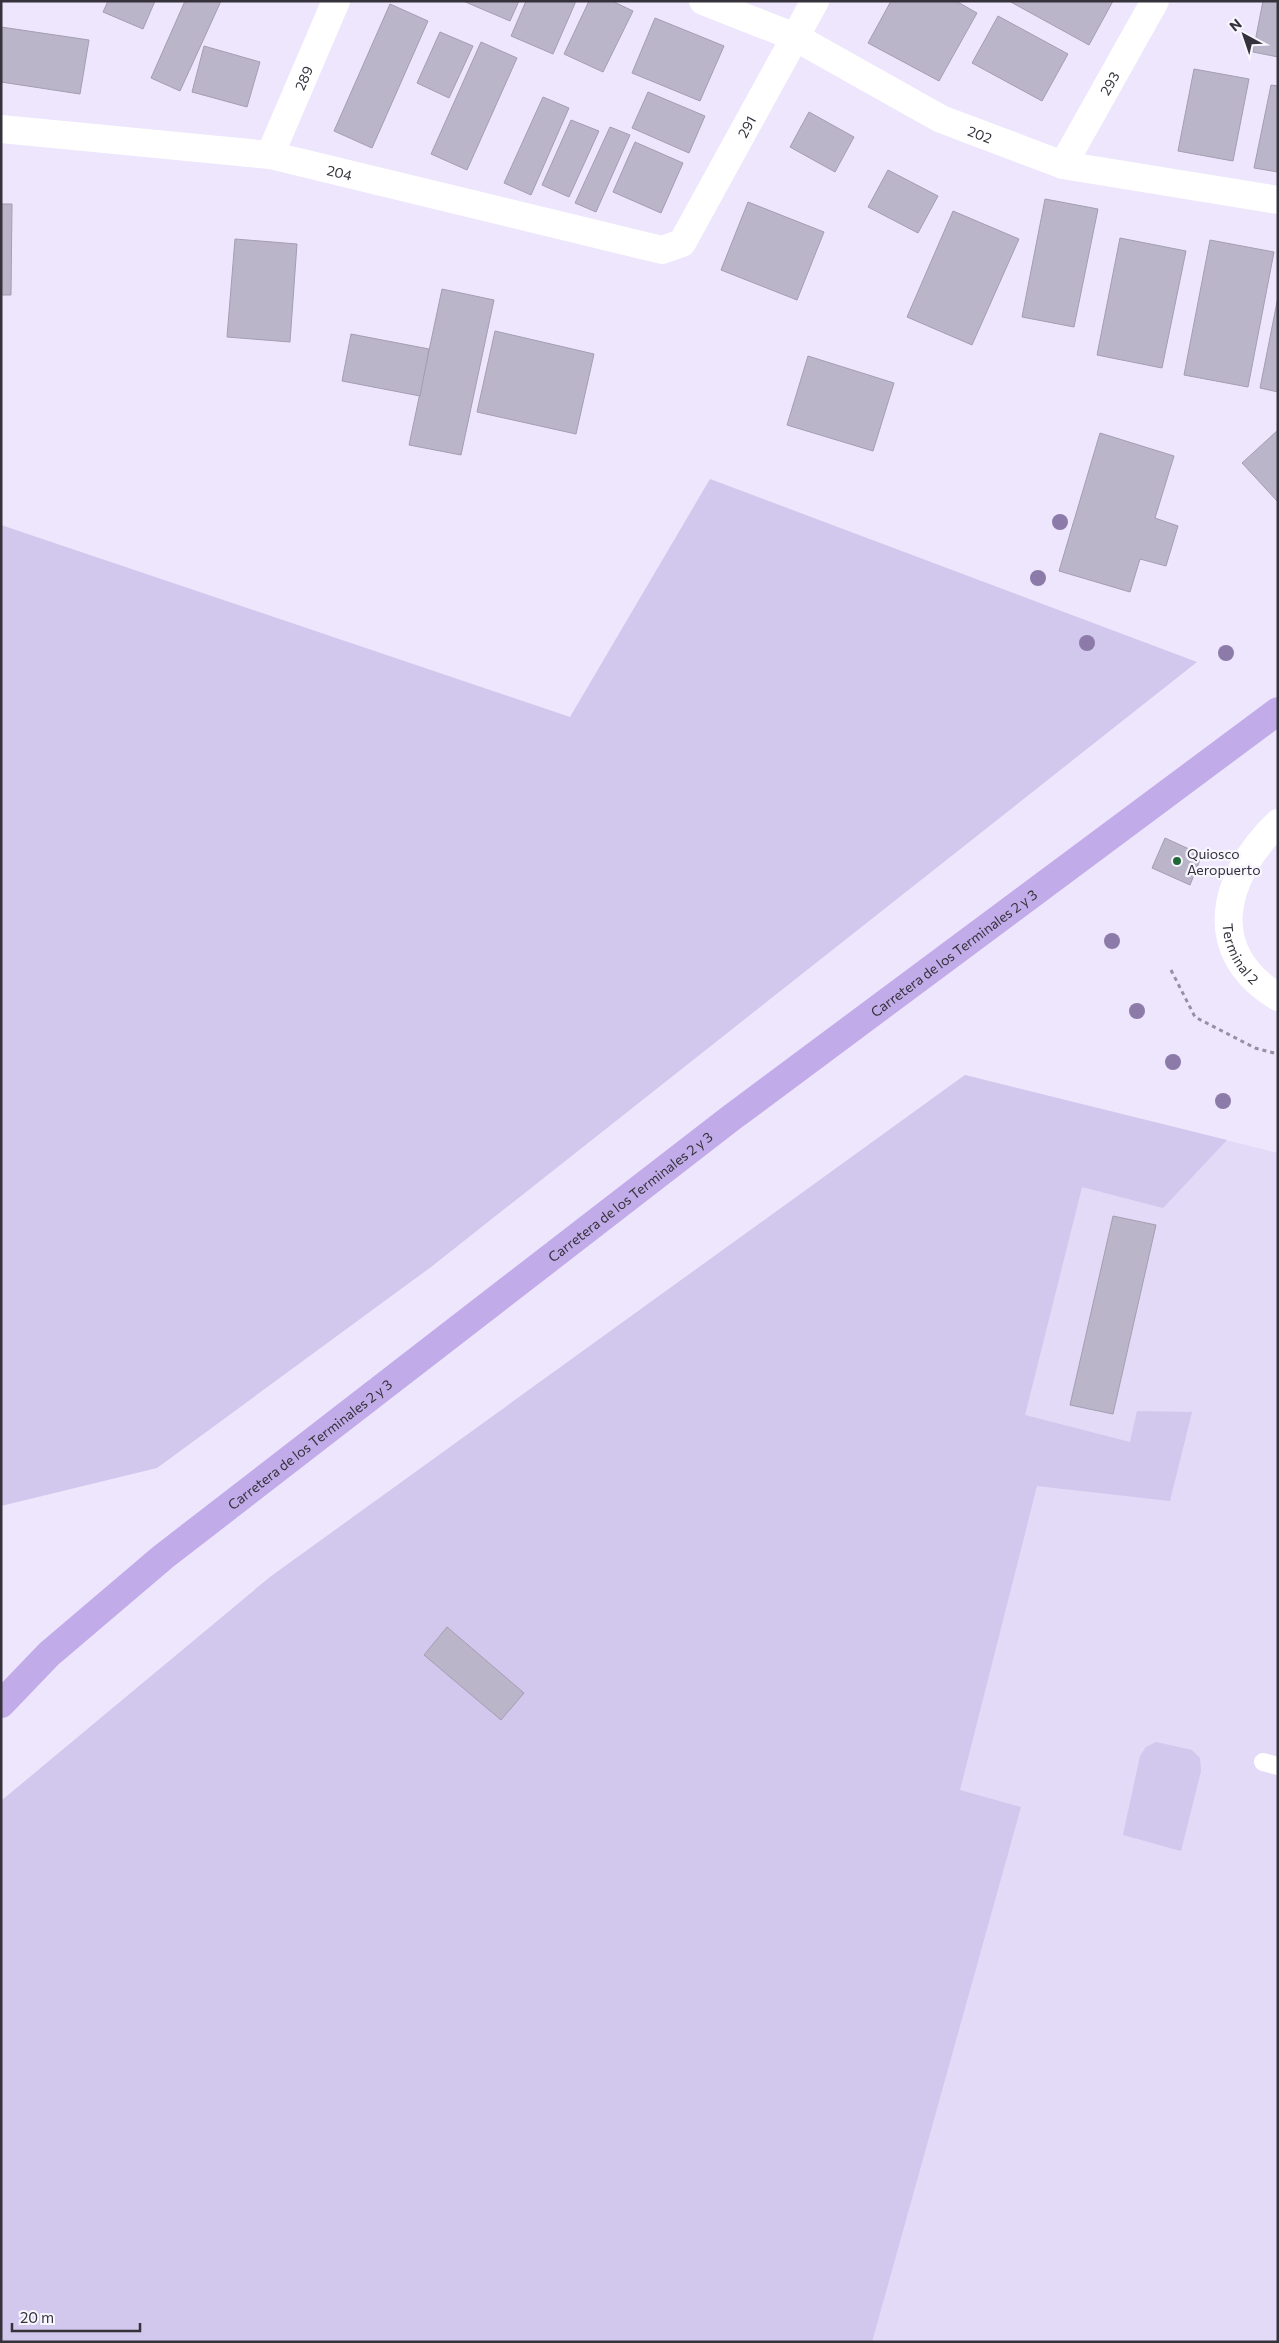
<svg xmlns="http://www.w3.org/2000/svg" width="1279" height="2343" font-family="Commissioner,sans-serif">
<rect width="100%" height="100%" fill="#ede6fc"/>
<polygon fill="#e2daf6" points="965,1075 1278,1153 1278,2342 1,2342 1,1801 270,1577"/>
<g fill="#d2c7ec">
<polygon points="710,479 1197,662 431,1267 157,1468 1,1506 1,525 570,717"/>
<polygon points="965,1075 1227,1140 1163,1208 1082,1187 1025,1415 1130,1442 1137,1411 1192,1412 1170,1501 1037,1486 960,1790 1021,1807 872,2342 1,2342 1,1801 270,1577"/>
<polygon points="1156,1742 1192,1750 1200,1758 1201,1771 1181,1851 1123,1835 1140,1756 1146,1747"/>
</g>
<g fill="#bbb5ca" stroke="#a49eb2">
<polygon points="108,1 155,1 143,29 103,12"/>
<polygon points="185,1 221,1 180,91 151,78"/>
<polygon points="463,1 519,1 510,21"/>
<polygon points="526,1 576,1 553,54 511,36"/>
<polygon points="589,1 612,1 633,11 603,72 564,54"/>
<polygon points="891,1 956,1 977,13 939,81 868,43"/>
<polygon points="1009,1 1113,1 1089,45"/>
<polygon points="1263,1 1278,1 1278,57 1253,52"/>
<polygon points="390,4 428,21 372,148 334,131"/>
<polygon points="998,16 1068,54 1042,101 972,63"/>
<polygon points="655,18 724,46 700,101 632,73"/>
<polygon points="1,27 89,40 80,94 1,82"/>
<polygon points="440,32 473,46 449,98 417,83"/>
<polygon points="481,42 517,58 467,170 431,154"/>
<polygon points="204,46 260,62 247,107 192,92"/>
<polygon points="1194,69 1249,79 1233,161 1178,151"/>
<polygon points="1271,85 1278,86 1278,172 1254,168"/>
<polygon points="648,92 705,116 689,153 632,128"/>
<polygon points="543,97 569,108 531,195 504,183"/>
<polygon points="809,112 854,137 835,172 790,147"/>
<polygon points="571,120 599,131 569,197 542,185"/>
<polygon points="610,127 630,135 596,212 575,203"/>
<polygon points="635,142 683,163 661,213 613,192"/>
<polygon points="888,170 938,196 918,233 868,207"/>
<polygon points="1045,199 1098,209 1074,327 1022,317"/>
<polygon points="748,202 824,232 797,300 721,270"/>
<polygon points="1,204 12,204 11,295 1,295"/>
<polygon points="953,211 1019,239 972,345 907,317"/>
<polygon points="1120,238 1186,251 1162,368 1097,355"/>
<polygon points="235,239 297,244 290,342 227,337"/>
<polygon points="1210,240 1274,252 1248,387 1184,375"/>
<polygon points="442,289 494,300 461,455 409,445"/>
<polygon points="1278,297 1278,392 1260,388"/>
<polygon points="495,331 594,354 576,434 477,412"/>
<polygon points="351,334 429,349 420,396 342,381"/>
<polygon points="808,356 894,383 873,451 787,425"/>
<polygon points="1278,430 1278,502 1242,463"/>
<polygon points="1100,433 1174,456 1155,518 1178,526 1166,566 1140,559 1130,592 1059,571"/>
<polygon points="1165,838 1202,855 1190,885 1152,868"/>
<polygon points="1113,1216 1156,1225 1113,1414 1070,1405"/>
<polygon points="447,1627 524,1693 501,1720 424,1655"/>
</g>
<g fill="none" stroke-linecap="round" stroke-linejoin="round">
<polyline stroke="#9691a1" stroke-width="3" stroke-dasharray="4 4" stroke-linecap="butt" points="1171,970 1195,1017 1255,1048 1278,1054"/>
<polyline stroke="#fff" stroke-width="18" points="1263,1762 1278,1766"/>
<g stroke="#fff" stroke-width="28">
<path id="s1" d="M 703,1 L 795,37 L 941,119 L 1063,165 L 1278,200"/>
<path id="s2" d="M 1,129 L 270,155 L 662,250 L 682,243 L 815,1"/>
<path id="s3" d="M 270,155 L 336,1"/>
<path id="s4" d="M 1063,165 L 1155,1"/>
<path id="s5" d="M 1278,823 C 1223,876 1202,951 1278,997"/>
</g>
<path stroke="#c2abe9" stroke-width="28" id="s6" d="M 1,1704 L 49,1654 L 163,1557 L 731,1118 L 1278,711"/>
</g>
<g fill="#8c7aa8">
<circle cx="1060" cy="522" r="8"/>
<circle cx="1038" cy="578" r="8"/>
<circle cx="1087" cy="643" r="8"/>
<circle cx="1226" cy="653" r="8"/>
<circle cx="1112" cy="941" r="8"/>
<circle cx="1137" cy="1011" r="8"/>
<circle cx="1173" cy="1062" r="8"/>
<circle cx="1223" cy="1101" r="8"/>
</g>
<circle fill="#206835" stroke="#f8f6ff" stroke-width="2" cx="1177" cy="861" r="5"/>
<g text-anchor="middle" dominant-baseline="central" stroke-width="4.5" stroke-linejoin="round" paint-order="stroke">
<g font-size="14" fill="#35323b" stroke="#f8f6ff">
<text stroke="none"><textPath href="#s3" startOffset="84">289</textPath></text>
<text stroke="none"><textPath href="#s4" startOffset="94">293</textPath></text>
<text stroke="none"><textPath href="#s2" startOffset="828">291</textPath></text>
<text stroke="none"><textPath href="#s1" startOffset="308">202</textPath></text>
<text stroke="none"><textPath href="#s2" startOffset="342">204</textPath></text>
<text stroke="none"><textPath href="#s6" startOffset="1214">Carretera de los Terminales 2 y 3</textPath></text>
<text stroke="none"><textPath href="#s5" startOffset="148">Terminal 2</textPath></text>
<text stroke="none"><textPath href="#s6" startOffset="809">Carretera de los Terminales 2 y 3</textPath></text>
<text stroke="none"><textPath href="#s6" startOffset="404">Carretera de los Terminales 2 y 3</textPath></text>
</g>
<g font-size="14" fill="#35323b" stroke="#f8f6ff" text-anchor="start">
<text x="1187" y="853">Quiosco<tspan x="1187" dy="16">Aeropuerto</tspan></text>
</g>
</g>
<rect width="1279" height="2343" fill="none" stroke="#35323b" stroke-width="5"/>
<g transform="translate(1244 35) rotate(320)" stroke="#f8f6ff" stroke-width="4" paint-order="stroke">
<path d="M0-4L9 19L0 12L-9 19Z" fill="#35323b"/>
<text y="-8" font-size="14" font-weight="bold" text-anchor="middle" fill="#35323b">N</text>
</g>
<path d="M12 2323v8h128v-8" fill="none" stroke="#35323b" stroke-width="2.5"/>
<text x="20" y="2323" font-size="15" fill="#35323b" stroke="#f8f6ff" stroke-width="4" paint-order="stroke">20 m</text>
</svg>
